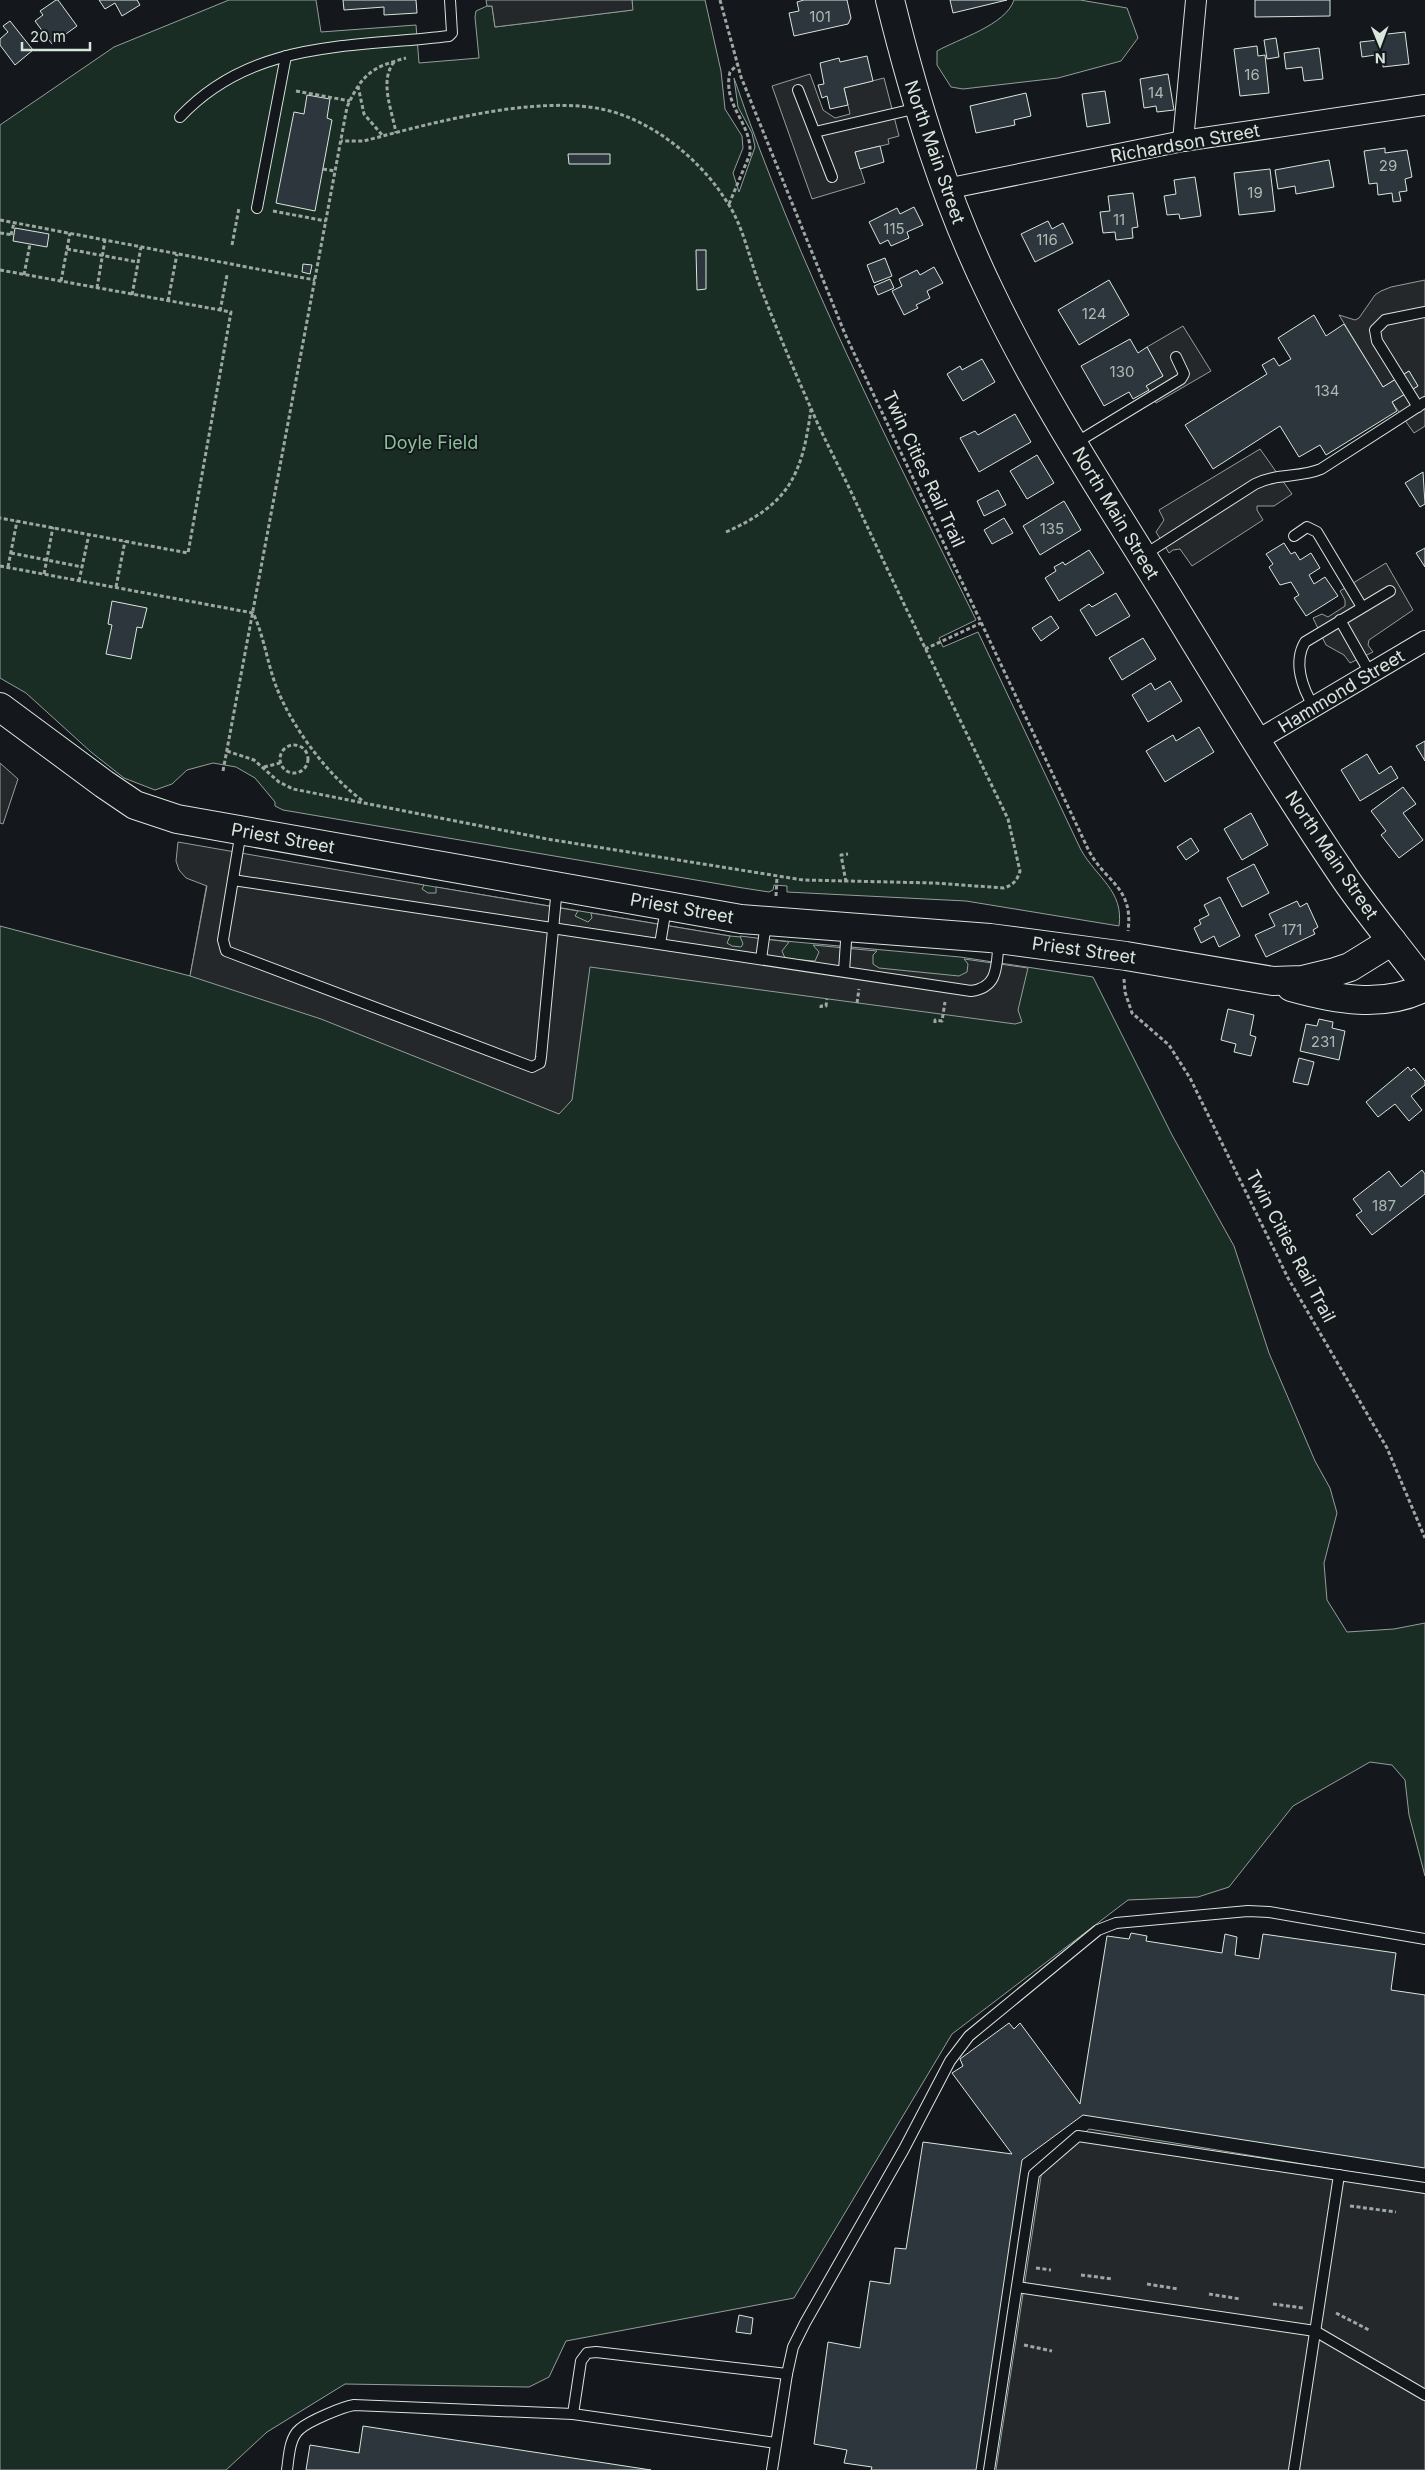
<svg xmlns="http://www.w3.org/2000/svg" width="1425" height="2470" font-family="Inter,sans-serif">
<rect width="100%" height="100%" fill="#14181c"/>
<g fill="#1a2d24" stroke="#939e99">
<path d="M 229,0 L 316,0 L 321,32 L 416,25 L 419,63 L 479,58 L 475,17 L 476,11 L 487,6 L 492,6 L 495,27 L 632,10 L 632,0 L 705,0 L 721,71 L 725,109 L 742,136 L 743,148 L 733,173 L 739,192 L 755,147 L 752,133 L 738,107 L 734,78 C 798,266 889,443 976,620 L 939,638 L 943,647 L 978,632 L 1081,850 C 1097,878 1124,891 1119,926 L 966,901 L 787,892 L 787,886 L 774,885 L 773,890 L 769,892 L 743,888 L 283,810 L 275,806 L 275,802 L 255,778 L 236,767 L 213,763 L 187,770 L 172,784 L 155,790 L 124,778 L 91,752 L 26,693 L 0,678 L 0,125 L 114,47 Z"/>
<path d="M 1014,0 L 1080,0 L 1127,8 L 1138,38 L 1121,61 L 1058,78 L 963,89 L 951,87 L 937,65 L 937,51 C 958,39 1006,25 1014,0 Z"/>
<polygon points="213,850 730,936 960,957 1093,977 1172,1135 1234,1246 1269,1353 1315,1461 1330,1488 1337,1513 1324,1563 1327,1600 1347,1632 1394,1629 1425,1623 1425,1876 1409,1815 1405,1780 1392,1765 1370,1762 1293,1806 1229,1887 1198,1897 1128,1900 952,2034 794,2298 566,2341 549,2377 529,2387 345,2384 267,2432 226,2470 0,2470 0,926 190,976"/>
</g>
<g fill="#24282b" stroke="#939e99">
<polygon points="486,0 632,0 633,10 495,27 492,6 487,6"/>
<polygon points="810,74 823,110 835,118 850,114 844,88 884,78 899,136 888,139 889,144 855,152 865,183 812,199 772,86"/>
<polygon points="1425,280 1425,426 1414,433 1392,402 1418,386 1409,371 1383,387 1339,315 1355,320 1359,318 1375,295 1381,291 1391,287"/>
<polygon points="1183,326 1211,371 1156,403 1146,386 1163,376 1147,347"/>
<polygon points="1260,449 1292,494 1274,506 1257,506 1257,510 1263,520 1192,566 1180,549 1173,550 1169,553 1156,532 1164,520 1159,510"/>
<polygon points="1386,563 1413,610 1369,640 1368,645 1373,652 1350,663 1344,655 1326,645 1313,618 1322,614 1328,617 1345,606 1345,600 1340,591"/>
<polygon points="0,763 18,779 3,824 0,823"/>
<polygon points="178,842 424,885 422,889 428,893 436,893 436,887 578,911 575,916 588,922 592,918 591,913 730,936 727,943 732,946 741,947 743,944 740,936 789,942 782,951 785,958 789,959 815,961 819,952 813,945 877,951 873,955 873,964 879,968 959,976 967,972 968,964 964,959 1028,968 1018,1010 1022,1022 1015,1024 590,967 572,1100 559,1114 321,1019 190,976 207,886 186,878 179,870 176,861"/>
<polygon points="1089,2129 1425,2184 1425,2470 996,2470 1042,2170"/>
</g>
<g fill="#2c363c" stroke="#d8e6dc">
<polygon points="56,0 58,0 77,26 52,44 35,21 43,15 40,11"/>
<polygon points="99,0 137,0 140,5 122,16 115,3 105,9"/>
<polygon points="343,0 416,0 417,13 384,15 384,7 344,10"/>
<polygon points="804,0 847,0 851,18 848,24 794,36 789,13 799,11 797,2"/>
<polygon points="950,0 1007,0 953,13"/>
<polygon points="1255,0 1330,0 1330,16 1255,17"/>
<polygon points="10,21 33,50 15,65 0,45 0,39 8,32 3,26"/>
<polygon points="1405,32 1409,64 1383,67 1382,54 1362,57 1360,42 1379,40 1379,35"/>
<polygon points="1276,38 1279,57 1267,59 1264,40"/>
<polygon points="1257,46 1258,56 1265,55 1269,93 1240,96 1234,49"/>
<polygon points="1319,48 1323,79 1304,81 1302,67 1286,69 1284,53"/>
<polygon points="867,56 873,81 844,88 848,105 830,109 827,96 822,98 818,85 824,84 820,63 839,58 840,62"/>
<polygon points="1168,74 1174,110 1157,112 1156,106 1144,108 1140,79"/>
<polygon points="1105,91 1110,123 1087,127 1082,94"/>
<polygon points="1026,93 1031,116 1014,120 1015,125 976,133 970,106"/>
<polygon points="307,95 330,99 327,118 332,120 315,211 276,203 294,112 304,114"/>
<polygon points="880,146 884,162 860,169 855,152"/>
<polygon points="1385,148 1385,153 1407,150 1412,177 1405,179 1407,191 1399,192 1401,201 1393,202 1392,193 1378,195 1377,183 1369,184 1364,151"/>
<polygon points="568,154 610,154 610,164 569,164"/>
<polygon points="1329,160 1334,187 1296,194 1295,186 1278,189 1275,170"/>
<polygon points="1270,169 1275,211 1239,215 1234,173"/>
<polygon points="1195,177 1201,216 1180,219 1179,214 1167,215 1164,196 1176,194 1174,180"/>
<polygon points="1133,193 1138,227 1132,228 1133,238 1116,240 1115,232 1103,233 1100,212 1110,211 1108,196"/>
<polygon points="914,207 923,225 907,232 909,238 891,246 888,240 880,244 869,222 897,208 900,214"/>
<polygon points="1048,221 1052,229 1063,223 1073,243 1035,262 1021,234"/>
<polygon points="15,228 49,234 47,247 13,241"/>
<polygon points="696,250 706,250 706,289 697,290"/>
<polygon points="885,258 892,276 874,283 867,265"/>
<polygon points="303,264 312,265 310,274 302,272"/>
<polygon points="934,267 943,283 927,291 930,298 916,305 918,308 904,315 892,291 902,286 899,279 917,270 920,275"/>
<polygon points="890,279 894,288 878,295 874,286"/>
<polygon points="1109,280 1129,315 1079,345 1058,310"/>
<polygon points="1314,315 1326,336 1344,324 1383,387 1409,371 1418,386 1392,402 1397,411 1326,455 1320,445 1299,457 1280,426 1213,469 1185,425 1267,374 1262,365 1274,358 1279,366 1291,359 1278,338"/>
<polygon points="1130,339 1138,353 1147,347 1163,376 1146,386 1149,390 1133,399 1129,392 1104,406 1081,366"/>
<polygon points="982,359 995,382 963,401 947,374 960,366 962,370"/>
<polygon points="1015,414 1031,442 979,472 960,438 975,431 978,435"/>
<polygon points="1037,455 1054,483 1027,499 1010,471"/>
<polygon points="1423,472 1425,504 1420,507 1405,483"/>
<polygon points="998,490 1006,505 984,516 977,501"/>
<polygon points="1064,501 1081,530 1040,555 1023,526"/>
<polygon points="1004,518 1013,533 992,544 984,530"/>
<polygon points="1284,543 1291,554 1295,552 1300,560 1311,553 1320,568 1309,575 1314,584 1325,577 1338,596 1306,616 1294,598 1299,595 1291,582 1280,585 1269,567 1273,564 1266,554"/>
<polygon points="1425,548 1425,567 1416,553"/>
<polygon points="1089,550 1104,573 1059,601 1045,578 1056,571 1054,567 1063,562 1065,565"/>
<polygon points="1116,593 1130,616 1096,636 1080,610 1089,604 1092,607"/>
<polygon points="112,601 147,608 142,628 137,627 131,659 106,654 112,625 108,624"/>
<polygon points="1051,616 1059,628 1041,641 1032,628"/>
<polygon points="1143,638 1156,659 1122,680 1109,658"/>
<polygon points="1170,681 1182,701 1148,722 1132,695 1151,683 1155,690"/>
<polygon points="1199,727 1214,752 1165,782 1146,751 1173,735 1176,741"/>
<polygon points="1425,741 1425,761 1416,746"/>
<polygon points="1367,754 1379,774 1391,766 1398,778 1360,801 1341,770"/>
<polygon points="1403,787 1416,804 1403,813 1423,840 1399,858 1381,835 1386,831 1371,811"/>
<polygon points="1251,813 1268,845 1242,860 1224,829"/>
<polygon points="1191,838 1199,851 1186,860 1177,847"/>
<polygon points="1254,864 1269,893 1242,907 1227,878"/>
<polygon points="1220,897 1240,936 1219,947 1214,936 1201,943 1194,928 1201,924 1199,920 1209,915 1204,905"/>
<polygon points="1297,901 1300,907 1307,903 1318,927 1313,930 1315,934 1266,957 1255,935 1275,926 1269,914"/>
<polygon points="1228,1009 1254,1015 1250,1035 1256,1037 1251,1056 1234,1052 1236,1044 1221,1040"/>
<polygon points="1319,1019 1333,1022 1332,1028 1345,1031 1339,1060 1300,1051 1306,1024 1317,1026"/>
<polygon points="1299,1058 1314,1062 1308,1085 1293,1082"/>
<polygon points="1408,1067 1411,1071 1414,1068 1425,1081 1425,1085 1411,1096 1422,1110 1409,1121 1395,1104 1378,1117 1366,1102"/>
<polygon points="1422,1170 1425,1174 1425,1194 1372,1235 1356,1215 1362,1211 1353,1199 1389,1171 1401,1187"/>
<polygon points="1131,1933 1147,1936 1146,1941 1222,1953 1225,1934 1237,1937 1235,1955 1259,1959 1263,1934 1396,1953 1391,1990 1425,1995 1425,2168 1083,2115 1022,2160 976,2470 871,2470 872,2467 844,2463 847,2450 814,2444 828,2342 860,2348 870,2281 890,2284 895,2248 906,2249 923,2142 1012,2154 952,2073 963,2066 960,2059 1009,2023 1014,2029 1020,2023 1080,2104 1107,1936 1129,1939"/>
<polygon points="739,2315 753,2318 751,2334 736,2332"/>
<polygon points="363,2426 651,2470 306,2470 310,2445 359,2453"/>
</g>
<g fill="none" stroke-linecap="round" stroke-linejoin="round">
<g stroke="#d8e6dc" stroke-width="12">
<g id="lane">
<polyline points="798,90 832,177"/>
<path d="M 180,117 C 253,39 352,48 449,36 L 452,33 L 450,0"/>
<polyline points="815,132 918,108"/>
<polyline points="257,208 286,56"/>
<polyline points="1418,407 1377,341 1375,330 1385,320 1425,312"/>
<polyline points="1074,444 1181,379 1184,374 1176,357"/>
<polyline points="1294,536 1307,527 1317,532 1362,607"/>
<path d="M 1144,555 L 1255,484 C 1276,473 1300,478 1321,469 L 1425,402"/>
<polyline points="1340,620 1370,673"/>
<path d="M 1314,707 C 1302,688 1293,662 1305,642 L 1390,591"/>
<polyline points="241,831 223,940 226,951 532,1067 540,1063 541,1057 557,887"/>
<path d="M 233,880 L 971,991 C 1000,987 996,964 999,940"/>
<polyline points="660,944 666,908"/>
<polyline points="761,959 766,923"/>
<polyline points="844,971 847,927"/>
<polyline points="1017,2287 1315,2331 1425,2395"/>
<polyline points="573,2414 581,2361 587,2353 596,2352 787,2374"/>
<path d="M 287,2470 C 289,2457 289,2438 300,2429 C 309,2421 342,2407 354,2405 L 573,2414 L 776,2443"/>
<polyline points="772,2470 787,2374 793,2347 805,2323 904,2149 950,2061 969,2036 1098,1930 1116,1923 1248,1911 1269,1912 1425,1939"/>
<polyline points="989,2470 1034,2174 1078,2136 1425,2188"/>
<polyline points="1294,2470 1339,2175"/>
</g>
</g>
<g stroke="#d8e6dc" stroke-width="22">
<g id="street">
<polyline points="1183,141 1196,0"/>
<polyline points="946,189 1183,141 1425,105"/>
<polyline points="1256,741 1425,641"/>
</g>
</g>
<g stroke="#d8e6dc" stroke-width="30">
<g id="secondary">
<polyline points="0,707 104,784 135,805 177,819 741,919 990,938 1126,956 1273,981 1302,980 1335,972 1350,967 1392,941"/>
<path d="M 1291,987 C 1334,999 1384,1009 1425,987"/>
</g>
</g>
<g stroke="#d8e6dc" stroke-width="30">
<path id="primary" d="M 890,0 C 915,101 945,200 991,294 C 1044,405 1113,507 1177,612 C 1232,702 1287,793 1346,880 C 1371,916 1399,949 1425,984"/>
</g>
<g stroke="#9da8a2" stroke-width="3" stroke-dasharray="4 2.5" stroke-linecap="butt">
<path d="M 720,0 L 741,77 L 845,334 L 1088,849 C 1104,882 1134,886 1128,931"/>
<path d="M 394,62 C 379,81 392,110 396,133"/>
<polyline points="358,86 364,114 383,136"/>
<polyline points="296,91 350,101"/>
<polyline points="323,169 335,171"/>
<path d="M 729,204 L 750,154 C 752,122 722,106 730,72 L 737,65"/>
<polyline points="273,211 326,221"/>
<polyline points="0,220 315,280"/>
<polyline points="0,233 14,235"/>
<polyline points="11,235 14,223"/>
<polyline points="232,245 239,208"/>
<polyline points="67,249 138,262"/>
<polyline points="0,270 231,312 188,553 0,518"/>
<polyline points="24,275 30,244"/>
<polyline points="61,281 70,233"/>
<polyline points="97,288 105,240"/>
<polyline points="132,295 141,247"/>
<polyline points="168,301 177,254"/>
<polyline points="220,311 227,275"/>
<path d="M 726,532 C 789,504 802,476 811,409"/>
<polyline points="11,553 82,567"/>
<path d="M 0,566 L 253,613 C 264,636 267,662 276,686 C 291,726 328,776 363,801"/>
<polyline points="8,567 17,521"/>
<polyline points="44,574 53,527"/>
<polyline points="79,581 89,534"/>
<polyline points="116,587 125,541"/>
<polyline points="925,649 981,623"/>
<circle cx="294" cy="759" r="14"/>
<path d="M 227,751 L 254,760 L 279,782 L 293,789 L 547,839 L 803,880 L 934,883 L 1004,888 C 1013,885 1017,881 1020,871 L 1008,819 C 956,711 903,604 853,496 C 840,468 825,441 813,413 C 793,368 774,323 757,278 C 748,253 742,224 727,202 C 704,165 666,132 625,116 C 557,88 435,122 364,141 L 341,141"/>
<polyline points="264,767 280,763"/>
<path d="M 223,771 L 347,107 C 362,74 372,67 406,58"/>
<polyline points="846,882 841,855 848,854"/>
<polyline points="776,896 777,877"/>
<polyline points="1124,979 1125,992 1132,1013 1169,1045 1190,1078 1288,1278 1387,1448 1425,1538"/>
<polyline points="857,1003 859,989"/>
<polyline points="821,1008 821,1006 826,1006 827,999"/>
<polyline points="935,1023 935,1020 942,1021 945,1002"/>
<polyline points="1350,2206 1396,2212"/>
<polyline points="1036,2268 1051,2270"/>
<polyline points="1081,2275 1113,2279"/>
<polyline points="1147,2284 1178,2289"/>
<polyline points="1209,2294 1240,2299"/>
<polyline points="1273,2304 1303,2308"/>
<polyline points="1336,2313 1369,2330"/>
<polyline points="1024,2345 1052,2351"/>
</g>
<use href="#lane" stroke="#14181c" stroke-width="10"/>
<use href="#street" stroke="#14181c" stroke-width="20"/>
<use href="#secondary" stroke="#14181c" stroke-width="28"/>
<use href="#primary" stroke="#14181c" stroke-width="28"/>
</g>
<g text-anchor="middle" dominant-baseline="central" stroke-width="4" stroke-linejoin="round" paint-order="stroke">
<g font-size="15" fill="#adbab4">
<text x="820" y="16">101</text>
<text x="1252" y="74">16</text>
<text x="1156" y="92">14</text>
<text x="1388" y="165">29</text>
<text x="1255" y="192">19</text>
<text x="1119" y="219">11</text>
<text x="894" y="228">115</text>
<text x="1047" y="239">116</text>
<text x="1094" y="313">124</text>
<text x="1122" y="371">130</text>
<text x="1327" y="390">134</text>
<text x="1052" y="528">135</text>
<text x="1292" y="929">171</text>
<text x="1323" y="1041">231</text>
<text x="1384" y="1205">187</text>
</g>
<g font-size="18" fill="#d8e6dc" stroke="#14181c">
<text transform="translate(1185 143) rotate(-10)">Richardson Street</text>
<text transform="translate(935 152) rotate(71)">North Main Street</text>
<text transform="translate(924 469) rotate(65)">Twin Cities Rail Trail</text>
<text transform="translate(1116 513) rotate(59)">North Main Street</text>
<text transform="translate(1341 691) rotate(-31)">Hammond Street</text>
<text transform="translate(283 838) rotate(10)">Priest Street</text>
<text transform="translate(1332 855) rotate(56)">North Main Street</text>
<text transform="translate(682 908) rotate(10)">Priest Street</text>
<text transform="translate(1084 950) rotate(8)">Priest Street</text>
<text transform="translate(1291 1246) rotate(62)">Twin Cities Rail Trail</text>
</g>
<g font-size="18" fill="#8ac095" stroke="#14181c">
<text x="431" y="442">Doyle Field</text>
</g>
</g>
<g transform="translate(1380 45) rotate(179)" stroke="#14181c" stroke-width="4" paint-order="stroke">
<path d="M0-4L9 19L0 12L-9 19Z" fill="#d8e6dc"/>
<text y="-8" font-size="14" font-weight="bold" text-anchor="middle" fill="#d8e6dc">N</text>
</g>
<path d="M22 42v8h68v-8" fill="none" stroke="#d8e6dc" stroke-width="2.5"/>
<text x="30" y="42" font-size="15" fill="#d8e6dc" stroke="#14181c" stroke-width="4" paint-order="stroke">20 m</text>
</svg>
